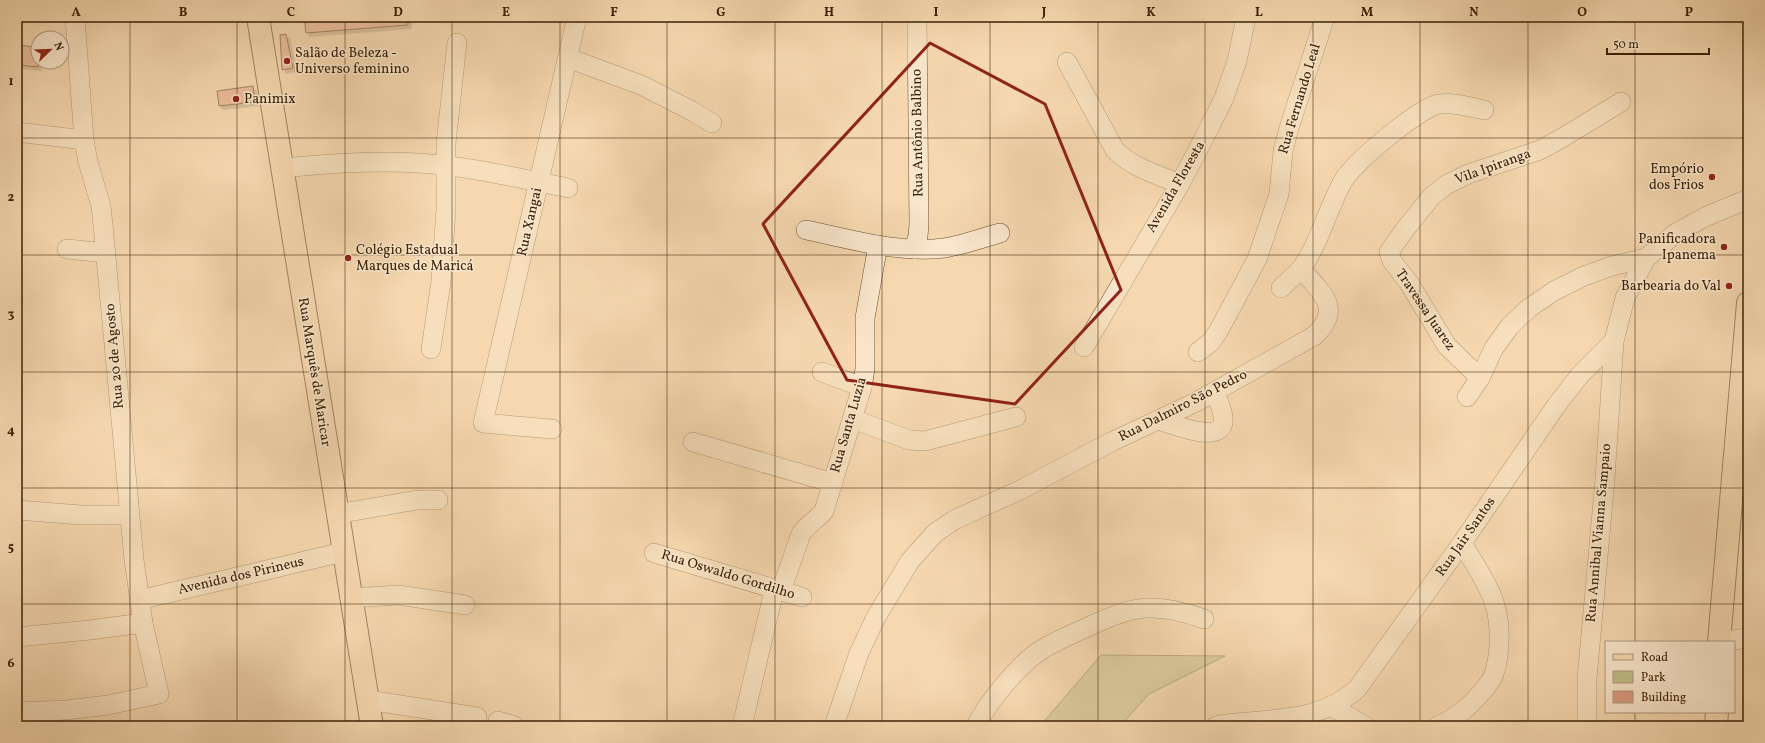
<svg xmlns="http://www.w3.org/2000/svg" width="1765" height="743" font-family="Vollkorn,serif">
<defs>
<filter id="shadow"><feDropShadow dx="3.5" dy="3.5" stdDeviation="0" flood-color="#0004"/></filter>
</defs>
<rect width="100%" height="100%" fill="#f6d8b0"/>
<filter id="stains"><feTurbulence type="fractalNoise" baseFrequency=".005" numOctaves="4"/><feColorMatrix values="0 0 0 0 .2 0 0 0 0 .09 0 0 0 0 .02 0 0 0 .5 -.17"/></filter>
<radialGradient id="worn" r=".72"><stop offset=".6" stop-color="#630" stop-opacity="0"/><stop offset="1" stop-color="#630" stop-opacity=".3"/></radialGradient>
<polygon fill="#bebe8a" stroke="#7c6f47" points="1101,655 1225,656 1149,694 1120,726 1040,726"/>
<g fill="#dd9b84" stroke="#3a2004" filter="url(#shadow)">
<polygon points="304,17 408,17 408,25 306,33"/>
<polygon points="286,34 293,68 282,70 280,35"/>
<polygon points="21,45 38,48 38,67 19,65"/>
<polygon points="253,86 255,102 219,106 217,91"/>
</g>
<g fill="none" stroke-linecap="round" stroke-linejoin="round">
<g stroke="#694e2f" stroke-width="20">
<g id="minor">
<polyline points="568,58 641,85 692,111 712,123"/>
<path d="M 1067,62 L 1115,150 C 1131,167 1158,175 1180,184"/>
<polyline points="17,132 84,140"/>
<path d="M 282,168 C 327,164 373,160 418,163 C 468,166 519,178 568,188"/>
<path d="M 806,230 C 851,239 898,254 944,248 C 963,245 982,238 1000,233"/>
<polyline points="67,249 106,253"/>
<polyline points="914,249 918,236 919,225 917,17"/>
<polyline points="1281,288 1301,269"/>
<polyline points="1084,347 1180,184 1205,136 1224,98 1237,61 1246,17"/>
<polyline points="431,349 441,282 446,209 446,143 457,43"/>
<polyline points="1198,352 1211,342 1219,330 1257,259 1279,194 1283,151 1289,128 1325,17"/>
<polyline points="822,372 862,387"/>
<polyline points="1480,378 1447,346 1409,283 1392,261 1389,252 1406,228 1432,196 1446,185 1468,174 1540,150 1562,138 1621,102"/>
<polyline points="1467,397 1480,378 1494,348 1510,326 1529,308 1554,291 1584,276 1612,266 1646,258 1676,233 1705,217 1748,199"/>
<polyline points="853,419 909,440 925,441 1016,417"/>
<path d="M 1158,420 C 1190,430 1245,452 1214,392"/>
<polyline points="552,429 483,423 576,21"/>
<polyline points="693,442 833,483"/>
<polyline points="17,510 81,515 129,515"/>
<polyline points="337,514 417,500 438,500"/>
<polyline points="654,553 802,597"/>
<polyline points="350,598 399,595 465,605"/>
<polyline points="139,600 343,552"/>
<polyline points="17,637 90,630 143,623"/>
<polyline points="1719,642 1748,638"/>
<polyline points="368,700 477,717"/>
<polyline points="1331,706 1365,726"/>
<polyline points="17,712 66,710 108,705 159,694 143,623 134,560 103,225 101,206 88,162 84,140 75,17"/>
<polyline points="498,721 515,726"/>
<path d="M 742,726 L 773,595 L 783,585 L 801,534 C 807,524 817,520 824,511 L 862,387 L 865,369 L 865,318 L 878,245"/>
<path d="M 834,726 L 859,653 L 876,617 L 910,561 L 935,533 L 954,520 L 1022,489 L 1111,442 L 1196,402 L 1314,336 C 1344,309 1321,292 1301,269 C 1320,242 1327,210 1343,181 C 1353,163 1420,107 1439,104 C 1454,102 1470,107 1484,110"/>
<path d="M 976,726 C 988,702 1018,665 1041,650 C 1057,640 1075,633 1092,625 C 1110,617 1128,609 1147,608 C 1167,607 1185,612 1204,619"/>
<path d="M 1216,726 C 1226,723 1237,723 1247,722 C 1289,718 1323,718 1357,689 L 1462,543 L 1556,406 L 1580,375 L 1614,341"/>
<path d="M 1437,726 C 1458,718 1472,704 1486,687 C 1489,683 1493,678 1494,674 C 1501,652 1501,623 1494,602 C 1487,581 1473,562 1462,543"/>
<polyline points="1587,726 1587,679 1605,479 1614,341 1625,298 1646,258"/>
</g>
</g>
<g stroke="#3a2004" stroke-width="24">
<g id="major">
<polyline points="258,17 372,726"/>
<polyline points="1719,642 1748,303"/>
<polyline points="1716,726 1717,712"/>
</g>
</g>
<use href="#minor" stroke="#f9e6cc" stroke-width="19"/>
<use href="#major" stroke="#f6d8b0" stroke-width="22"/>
</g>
<path d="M0 0H1765V743H0ZM 930,43 L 1045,104 L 1121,290 L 1015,404 L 847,380 L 763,224 Z" fill="#f6d8b0" fill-opacity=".55" fill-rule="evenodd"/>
<path fill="none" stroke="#8f2418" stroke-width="3" stroke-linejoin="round" d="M 930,43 L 1045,104 L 1121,290 L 1015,404 L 847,380 L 763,224 Z"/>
<path fill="none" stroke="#3a2004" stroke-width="1" stroke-opacity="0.55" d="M 130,17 L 130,726M 237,17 L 237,726M 345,17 L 345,726M 452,17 L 452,726M 560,17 L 560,726M 667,17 L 667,726M 775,17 L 775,726M 882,17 L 882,726M 990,17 L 990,726M 1098,17 L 1098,726M 1205,17 L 1205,726M 1313,17 L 1313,726M 1420,17 L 1420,726M 1528,17 L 1528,726M 1635,17 L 1635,642M 17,138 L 1748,138M 17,255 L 1748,255M 17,372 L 1748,372M 17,488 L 1748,488M 17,604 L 1748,604M 1635,712 L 1635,726"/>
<g fill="#8f2418" stroke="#f9e6cc" stroke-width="1.5">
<circle cx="287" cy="61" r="4"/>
<circle cx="236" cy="99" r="4"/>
<circle cx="1712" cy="177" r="4"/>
<circle cx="1724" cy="247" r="4"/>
<circle cx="348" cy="258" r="4"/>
<circle cx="1729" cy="286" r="4"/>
</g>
<g text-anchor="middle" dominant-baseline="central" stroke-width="3" stroke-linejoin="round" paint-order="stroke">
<g font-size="14" fill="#3a2004" stroke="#f9e6cc" text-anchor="start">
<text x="295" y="53">Salão de Beleza -<tspan x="295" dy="16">Universo feminino</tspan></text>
<text x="244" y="99">Panimix</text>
<text x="1704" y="169" text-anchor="end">Empório<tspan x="1704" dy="16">dos Frios</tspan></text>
<text x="1716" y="239" text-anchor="end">Panificadora<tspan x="1716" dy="16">Ipanema</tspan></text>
<text x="356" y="250">Colégio Estadual<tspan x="356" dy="16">Marques de Maricá</tspan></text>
<text x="1721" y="286" text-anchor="end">Barbearia do Val</text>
</g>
<g font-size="14" fill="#3a2004" stroke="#f9e6cc">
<text transform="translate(1300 99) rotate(-73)">Rua Fernando Leal</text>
<text transform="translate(918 133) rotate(-91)">Rua Antônio Balbino</text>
<text transform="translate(1493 167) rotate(-20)">Vila Ipiranga</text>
<text transform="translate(1176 187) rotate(-60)">Avenida Floresta</text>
<text transform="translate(530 222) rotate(-77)">Rua Xangai</text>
<text transform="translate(1425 310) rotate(56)">Travessa Juarez</text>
<text transform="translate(115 356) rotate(-95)">Rua 20 de Agosto</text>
<text transform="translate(314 372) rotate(81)">Rua Marquês de Maricar</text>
<text transform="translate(1183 406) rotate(-27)">Rua Dalmiro São Pedro</text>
<text transform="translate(849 425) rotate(-74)">Rua Santa Luzia</text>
<text transform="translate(1599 533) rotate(-85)">Rua Annibal Vianna Sampaio</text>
<text transform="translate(1466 537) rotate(-55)">Rua Jair Santos</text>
<text transform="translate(728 575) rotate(17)">Rua Oswaldo Gordilho</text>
<text transform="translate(241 576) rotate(-13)">Avenida dos Pirineus</text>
</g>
</g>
<rect width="1765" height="743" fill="none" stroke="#f6d8b0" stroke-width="44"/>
<rect x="1605" y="641" width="130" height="72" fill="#f9e6cc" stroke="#ad977c"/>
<rect x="1613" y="654" width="20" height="6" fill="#f6d8b0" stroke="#ad977c"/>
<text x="1641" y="661" font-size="12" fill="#3a2004">Road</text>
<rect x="1613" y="671" width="20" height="12" fill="#bebe8a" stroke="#ad977c"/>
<text x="1641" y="681" font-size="12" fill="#3a2004">Park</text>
<rect x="1613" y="691" width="20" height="12" fill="#dd9b84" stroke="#ad977c"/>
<text x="1641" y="701" font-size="12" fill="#3a2004">Building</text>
<g transform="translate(50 50) rotate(67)"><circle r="19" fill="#f9e6cc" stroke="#ad977c"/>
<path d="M0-3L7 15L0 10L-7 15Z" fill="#8f2418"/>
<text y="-6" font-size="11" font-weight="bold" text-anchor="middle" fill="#3a2004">N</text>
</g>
<path d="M1607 48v6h102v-6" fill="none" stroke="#3a2004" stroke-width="2"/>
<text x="1613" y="48" font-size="12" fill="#3a2004" stroke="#f9e6cc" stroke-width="3" paint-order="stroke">50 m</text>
<rect x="22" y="22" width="1721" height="699" fill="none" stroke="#3a2004" stroke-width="1.5"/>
<g font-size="13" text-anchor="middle" font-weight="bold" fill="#3a2004">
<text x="76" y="16">A</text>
<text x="183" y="16">B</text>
<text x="291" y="16">C</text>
<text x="398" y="16">D</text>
<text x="506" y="16">E</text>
<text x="614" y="16">F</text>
<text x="721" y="16">G</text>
<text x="829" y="16">H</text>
<text x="936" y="16">I</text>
<text x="1044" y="16">J</text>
<text x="1151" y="16">K</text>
<text x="1259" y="16">L</text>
<text x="1367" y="16">M</text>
<text x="1474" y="16">N</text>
<text x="1582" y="16">O</text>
<text x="1689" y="16">P</text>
<text x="11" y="85">1</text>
<text x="11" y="201">2</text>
<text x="11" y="318">3</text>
<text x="11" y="434">4</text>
<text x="11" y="551">5</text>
<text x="11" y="667">6</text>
</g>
<rect width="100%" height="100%" filter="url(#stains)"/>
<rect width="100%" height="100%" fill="url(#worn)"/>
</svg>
